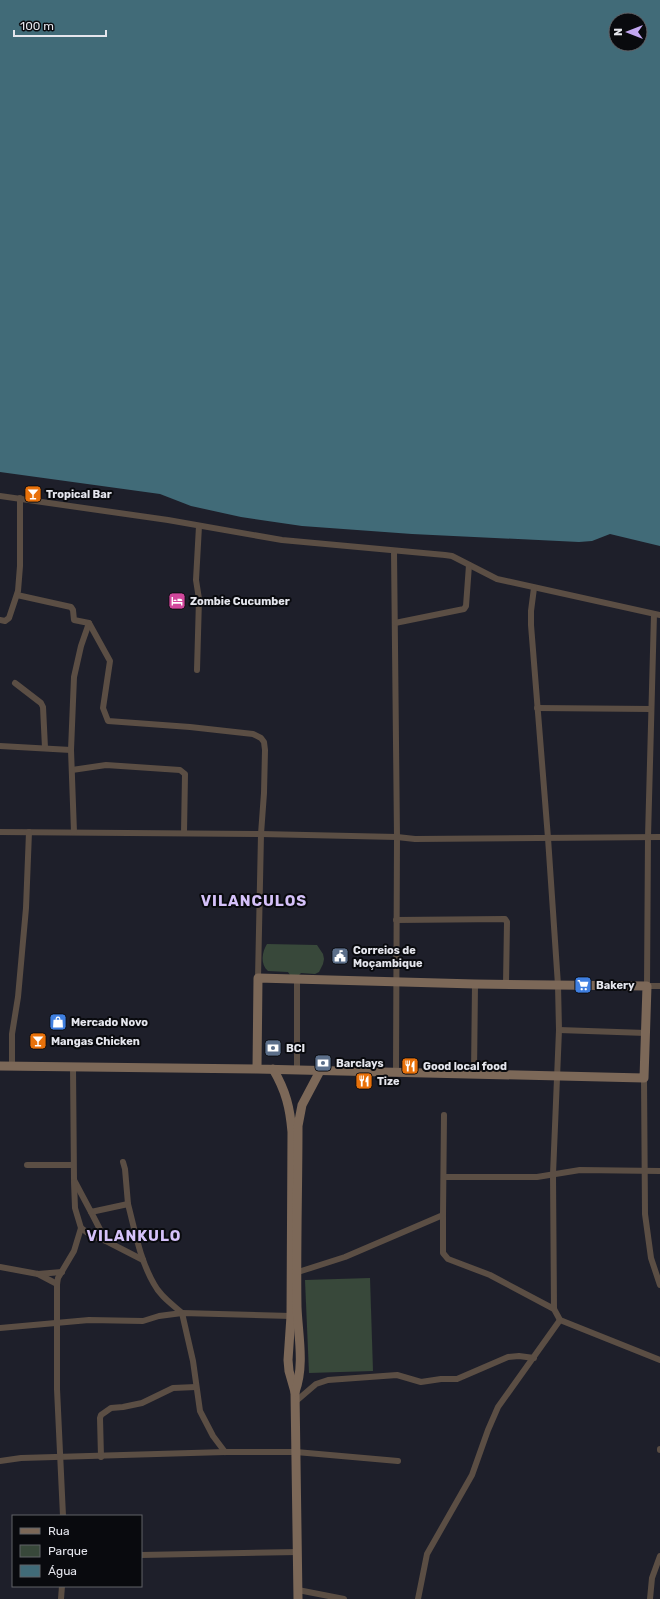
<svg xmlns="http://www.w3.org/2000/svg" width="660" height="1599" font-family="Rubik,sans-serif">
<rect width="100%" height="100%" fill="#1e1f2a"/>
<g fill="#38483a">
<path d="M 267,944 L 317,945 L 323,954 L 324,959 L 323,964 L 319,972 L 315,974 L 301,973 L 299,975 L 290,975 L 288,972 L 268,971 C 260,964 262,952 267,944 Z"/>
<polygon points="370,1278 373,1371 309,1373 305,1280"/>
</g>
<path fill="#416b78" fill-rule="evenodd" d="M 0,0 L 660,0 L 660,546 L 610,534 L 592,541 L 579,542 L 412,534 L 302,526 L 241,517 L 191,506 L 160,494 L 0,472 ZM 616,20 L 640,20 L 640,44 L 616,44 Z"/>
<g fill="none" stroke-linecap="round" stroke-linejoin="round">
<g stroke="#5b4e44" stroke-width="6">
<polyline points="0,496 168,520 282,540 445,555 452,556 497,579 660,615"/>
<polyline points="394,551 397,837 396,1072"/>
<polyline points="534,588 531,611 531,625 548,838 558,985 559,1030 553,1174 554,1309 560,1320 660,1360"/>
<polyline points="17,595 71,607 73,610 74,620 89,623 110,661 103,708 108,721 190,727 253,734 261,738 264,742 265,750 264,793 261,834 258,978"/>
<polyline points="654,614 648,837 647,986 660,986"/>
<polyline points="0,620 5,621 9,618 18,591 20,566 20,498"/>
<polyline points="395,623 464,609 466,606 469,565"/>
<polyline points="197,670 199,599 196,580 199,526"/>
<polyline points="15,683 41,703 43,707 45,748"/>
<polyline points="537,708 651,709"/>
<polyline points="0,746 71,750"/>
<polyline points="72,770 106,765 180,770 185,774 184,833"/>
<polyline points="0,832 261,834 397,837 415,839 660,837"/>
<polyline points="74,832 71,750 74,677 81,646 89,623"/>
<polyline points="396,920 505,919 507,922 506,984"/>
<polyline points="559,1030 646,1033"/>
<polyline points="12,1066 12,1034 18,997 26,908 29,832"/>
<polyline points="297,1070 297,980"/>
<polyline points="474,1074 475,984"/>
<polyline points="644,1078 645,1214 651,1258 660,1285"/>
<polyline points="123,1162 125,1169 128,1204"/>
<polyline points="27,1165 73,1165"/>
<polyline points="444,1177 537,1177 580,1170 660,1171"/>
<polyline points="91,1212 106,1241 143,1260"/>
<polyline points="443,1215 443,1253 448,1259 490,1275 554,1309"/>
<polyline points="81,1228 92,1236 106,1241"/>
<polyline points="0,1267 38,1274 62,1272"/>
<polyline points="298,1272 345,1257 443,1215 444,1115"/>
<polyline points="38,1274 57,1284"/>
<path d="M 0,1328 L 89,1320 L 143,1321 L 159,1316 L 182,1313 C 172,1304 160,1296 154,1284 C 140,1260 135,1231 128,1204 L 91,1212 L 74,1180 L 73,1067"/>
<polyline points="295,1402 316,1384 328,1380 397,1375 421,1382 441,1379 457,1379 508,1357 519,1356 534,1358"/>
<polyline points="660,1449 660,1450"/>
<polyline points="225,1452 213,1436 200,1411 193,1361 182,1313 291,1316"/>
<polyline points="101,1457 100,1418 101,1415 111,1408 123,1407 142,1403 173,1388 196,1387"/>
<polyline points="0,1461 21,1458 225,1452 296,1452 398,1461"/>
<polyline points="63,1516 57,1389 57,1284 58,1278 74,1251 81,1228 75,1208 74,1182"/>
<polyline points="141,1555 298,1552"/>
<polyline points="298,1590 344,1599"/>
<polyline points="61,1599 62,1586"/>
<polyline points="418,1599 427,1554 472,1475 488,1430 498,1407 560,1320"/>
<polyline points="650,1599 652,1578 660,1556"/>
</g>
<g stroke="#7c6858" stroke-width="9">
<polyline points="0,1066 257,1069 644,1078 647,986 475,984 258,978 257,1069"/>
<path d="M 273,1069 C 286,1091 290,1108 292,1132 L 291,1316 L 288,1360 L 289,1371 L 295,1392 L 298,1599"/>
<path d="M 295,1392 C 305,1365 298,1334 297,1307 C 296,1247 298,1186 298,1126 L 302,1105 L 320,1071"/>
</g>
</g>
<defs>
<g id="bar-square" transform="scale(0.9)"><rect x="-9" y="-9" width="18" height="18" rx="4" fill="#e8710a" stroke="#090a0e"/><path d="M-6-5H6L.8 .8V4.5H3.5V6h-7V4.5H-.8V.8Z" fill="#fff"/></g>
<g id="hotel-square" transform="scale(0.9)"><rect x="-9" y="-9" width="18" height="18" rx="4" fill="#d1479c" stroke="#090a0e"/><path d="M-6-4.5h1.5V1H6V5H4.5V3h-9V5H-6ZM-4 0a1.8 1.8 0 1 1 3.6 0ZM.5 0V-2.5h3Q6-2.5 6 0Z" fill="#fff"/></g>
<g id="civic-square" transform="scale(0.9)"><rect x="-9" y="-9" width="18" height="18" rx="4" fill="#5c6f8a" stroke="#090a0e"/><path d="M-.6-6.5H3V-4.5H.6V-3L4-1V1h2V6H-6V1h2V-1L-.6-3ZM-1.2 2.5V6h2.4V2.5Z" fill="#fff"/></g>
<g id="supermarket-square" transform="scale(0.9)"><rect x="-9" y="-9" width="18" height="18" rx="4" fill="#3f7fe0" stroke="#090a0e"/><path d="M-6-5.5h2.5l.6 2H6L4.5 2H-2.5L-4.4-4H-6ZM-1.5 3.2a1.3 1.3 0 1 0 .1 0ZM3 3.2a1.3 1.3 0 1 0 .1 0Z" fill="#fff"/></g>
<g id="shop-square" transform="scale(0.9)"><rect x="-9" y="-9" width="18" height="18" rx="4" fill="#3f7fe0" stroke="#090a0e"/><path d="M-5-2.5h2.3a2.7 3.5 0 0 1 5.4 0H5L5.5 6h-11ZM-1.5-2.5h3a1.5 2.3 0 0 0-3 0Z" fill="#fff"/></g>
<g id="bank-square" transform="scale(0.9)"><rect x="-9" y="-9" width="18" height="18" rx="4" fill="#5c6f8a" stroke="#090a0e"/><path d="M-6-4H6V4H-6ZM0-2.3a2.3 2.3 0 1 0 0 4.6a2.3 2.3 0 1 0 0-4.6Z" fill="#fff"/></g>
<g id="restaurant-square" transform="scale(0.9)"><rect x="-9" y="-9" width="18" height="18" rx="4" fill="#e8710a" stroke="#090a0e"/><path d="M-5-6h1v4h1v-4h1v4h1v-4h1v5L-1.5 .5V6h-2V.5L-5-1ZM5-6V6H3V1.5H1.5Q1.5-4 5-6Z" fill="#fff"/></g>
</defs>
<g fill-rule="evenodd">
<use href="#bar-square" x="33" y="494"/>
<use href="#hotel-square" x="177" y="601"/>
<use href="#civic-square" x="340" y="956"/>
<use href="#supermarket-square" x="583" y="985"/>
<use href="#shop-square" x="58" y="1022"/>
<use href="#bar-square" x="38" y="1041"/>
<use href="#bank-square" x="273" y="1048"/>
<use href="#bank-square" x="323" y="1063"/>
<use href="#restaurant-square" x="410" y="1066"/>
<use href="#restaurant-square" x="364" y="1081"/>
</g>
<g text-anchor="middle" dominant-baseline="central" stroke-width="4" stroke-linejoin="round" paint-order="stroke">
<g font-size="11" font-weight="bold" fill="#e5e6ed" stroke="#090a0e" text-anchor="start">
<text x="46" y="494">Tropical Bar</text>
<text x="190" y="601">Zombie Cucumber</text>
<text x="353" y="950">Correios de<tspan x="353" dy="13">Moçambique</tspan></text>
<text x="596" y="985">Bakery</text>
<text x="71" y="1022">Mercado Novo</text>
<text x="51" y="1041">Mangas Chicken</text>
<text x="286" y="1048">BCI</text>
<text x="336" y="1063">Barclays</text>
<text x="423" y="1066">Good local food</text>
<text x="377" y="1081">Tize</text>
</g>
<g font-size="15" font-weight="bold" letter-spacing="1" fill="#d5c1f9" stroke="#090a0e">
<text x="254" y="901">VILANCULOS</text>
<text x="134" y="1236">VILANKULO</text>
</g>
</g>
<rect x="12" y="1515" width="130" height="72" fill="#090a0e" stroke="#616267"/>
<rect x="20" y="1528" width="20" height="6" fill="#7c6858" stroke="#616267"/>
<text x="48" y="1535" font-size="12" fill="#e5e6ed">Rua</text>
<rect x="20" y="1545" width="20" height="12" fill="#38483a" stroke="#616267"/>
<text x="48" y="1555" font-size="12" fill="#e5e6ed">Parque</text>
<rect x="20" y="1565" width="20" height="12" fill="#416b78" stroke="#616267"/>
<text x="48" y="1575" font-size="12" fill="#e5e6ed">Água</text>
<g transform="translate(628 32) rotate(270)"><circle r="19" fill="#090a0e" stroke="#616267"/>
<path d="M0-3L7 15L0 10L-7 15Z" fill="#c3a7f2"/>
<text y="-6" font-size="11" font-weight="bold" text-anchor="middle" fill="#e5e6ed">N</text>
</g>
<path d="M14 30v6h92v-6" fill="none" stroke="#e5e6ed" stroke-width="2"/>
<text x="20" y="30" font-size="12" fill="#e5e6ed" stroke="#090a0e" stroke-width="3" paint-order="stroke">100 m</text>
</svg>
